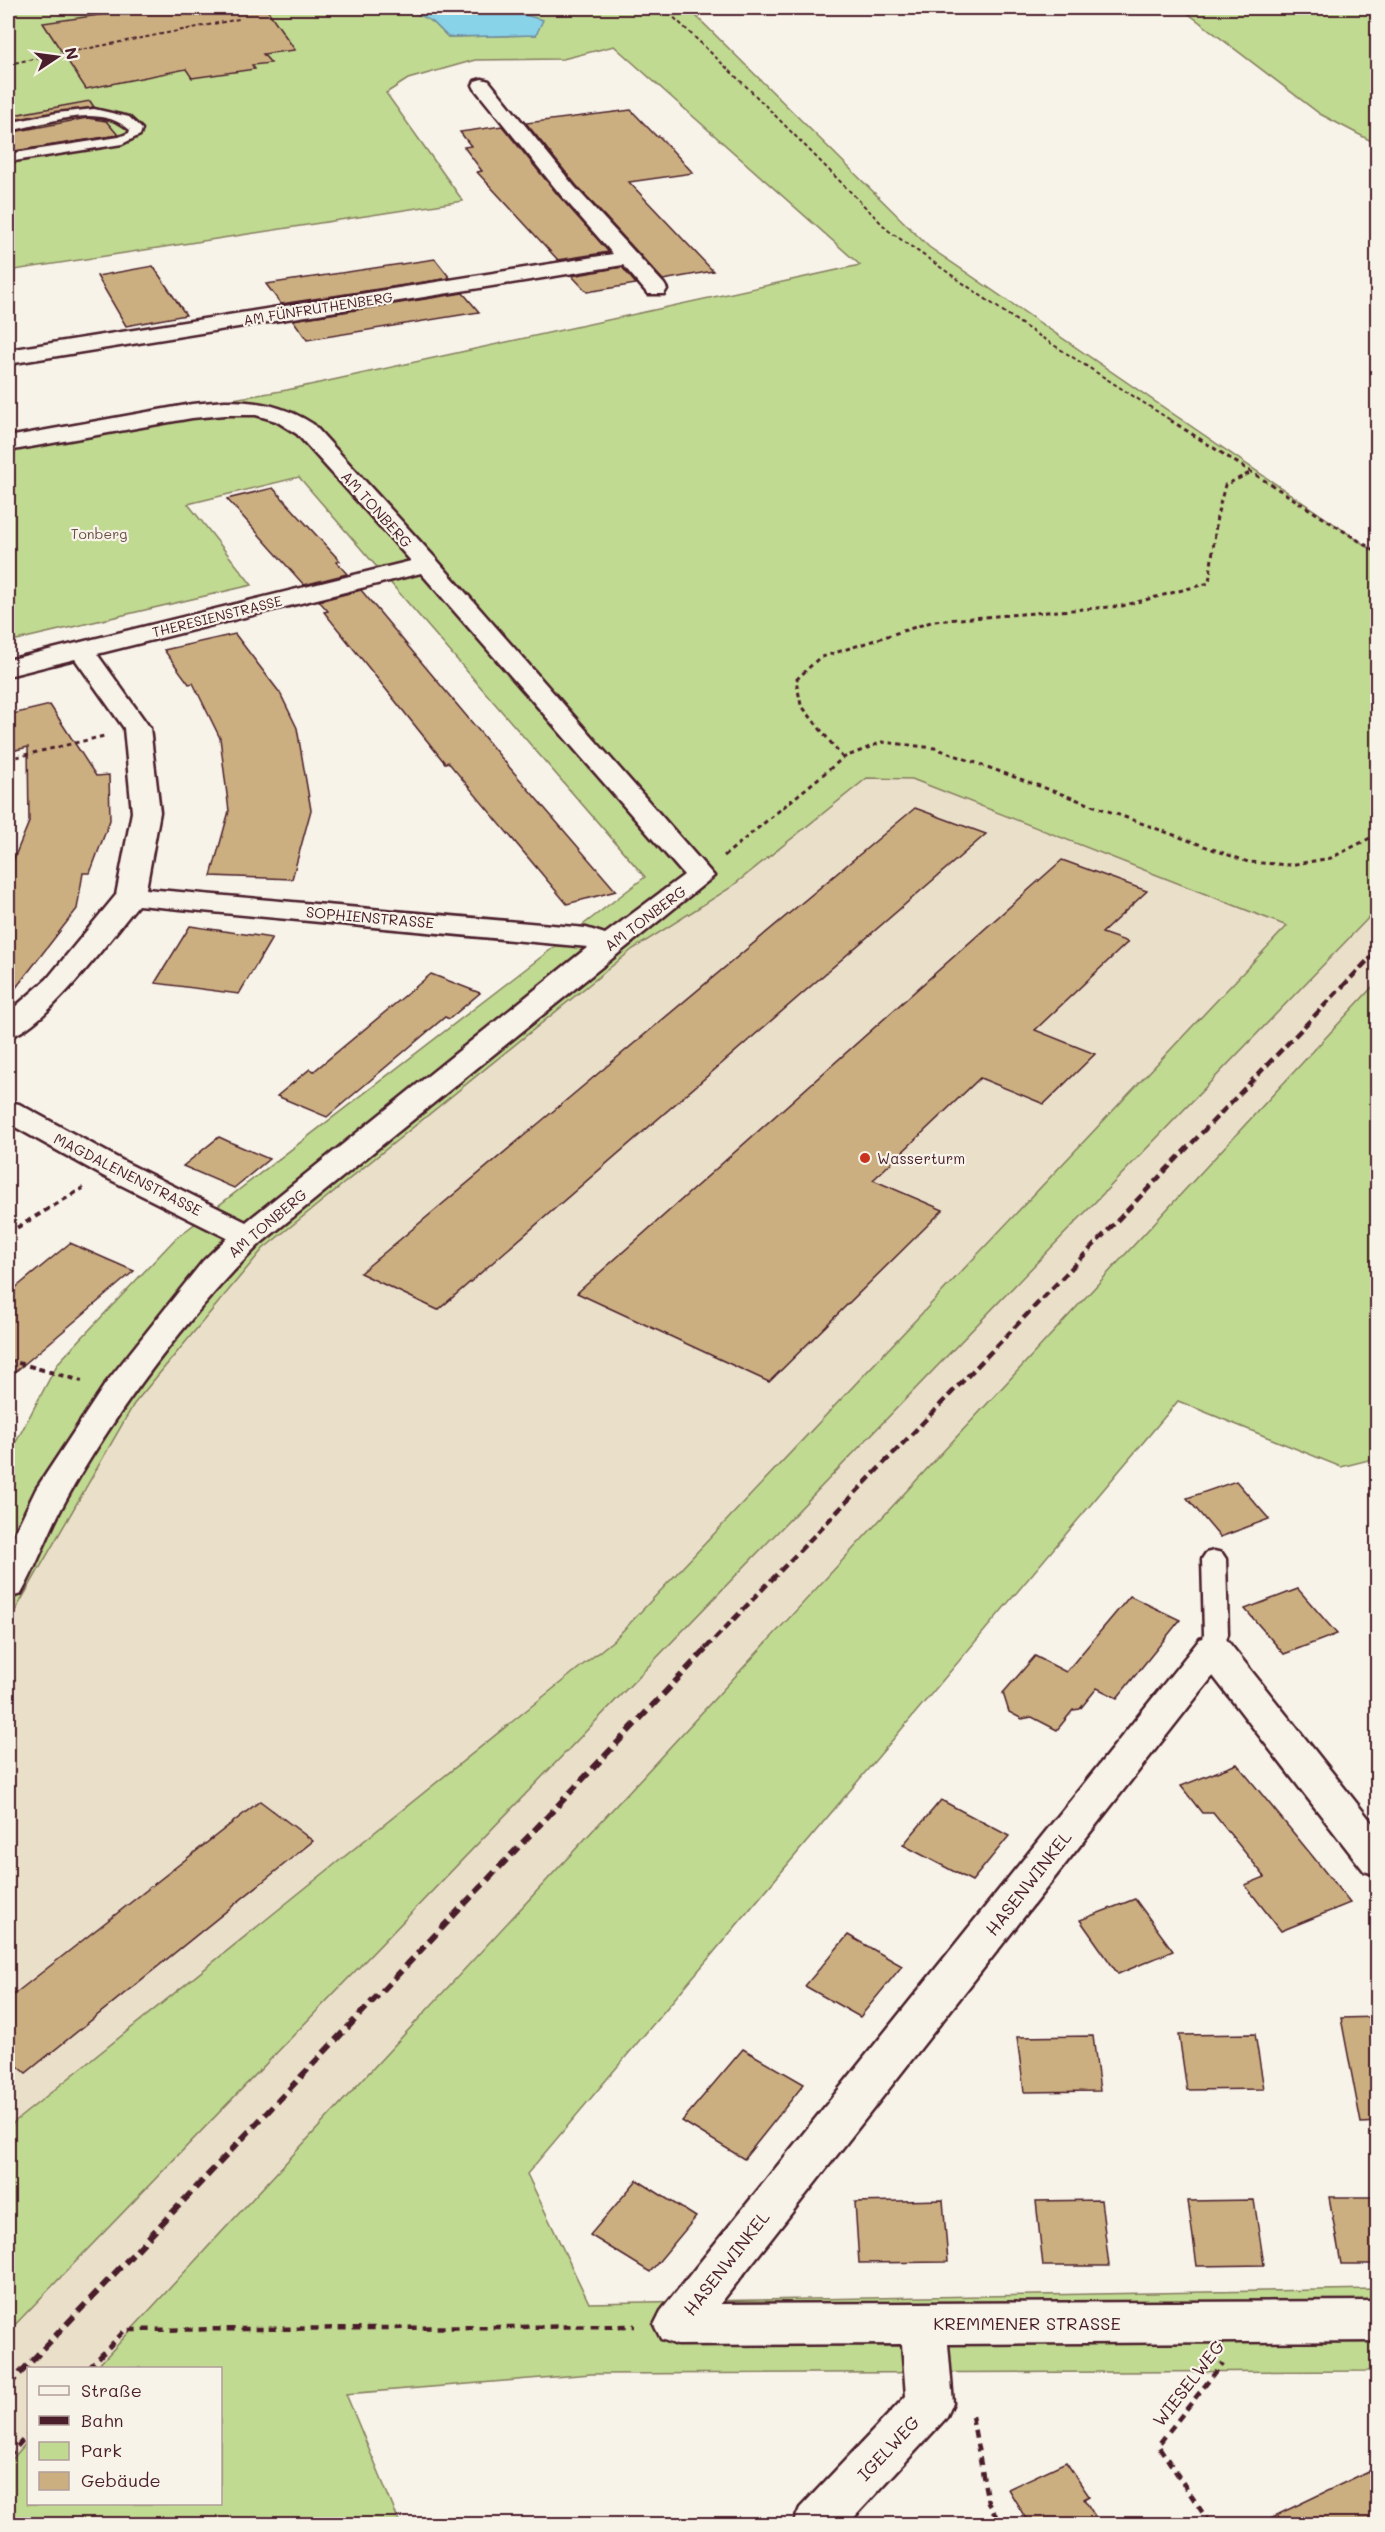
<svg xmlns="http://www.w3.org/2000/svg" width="1385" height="2532" font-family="Mali,sans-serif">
<rect width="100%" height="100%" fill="#f7f3e8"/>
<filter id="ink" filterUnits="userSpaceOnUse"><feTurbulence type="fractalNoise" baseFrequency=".0167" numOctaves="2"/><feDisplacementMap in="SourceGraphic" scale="12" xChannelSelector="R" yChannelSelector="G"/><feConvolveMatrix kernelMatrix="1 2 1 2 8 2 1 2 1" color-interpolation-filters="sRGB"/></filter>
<g filter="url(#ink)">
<g fill="#eadfc9">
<polygon points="867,778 912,779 1287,926 615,1639 8,2127 8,1623 134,1404 263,1249 633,949 730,888"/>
<polygon points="1377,909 1377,982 96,2368 28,2368 28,2441 8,2464 8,2332"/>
</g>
<g fill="#c0da91" stroke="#857c5e" stroke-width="1.5">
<polygon points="8,8 406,8 433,22 448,37 536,35 514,12 480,13 476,8 688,8 929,247 1378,554 1377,909 8,2332 8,2127 615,1639 1287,926 912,779 867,778 730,888 633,949 263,1249 134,1404 8,1623 8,1457 58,1363 175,1239 645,877 299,477 188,504 252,585 8,642 8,437 287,390 860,265 614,46 563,59 475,60 408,79 386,93 463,201 8,271"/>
<polygon points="1181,8 1377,8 1377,144 1320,114"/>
<polygon points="1377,982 1377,1458 1341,1467 1178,1401 527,2174 589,2303 1377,2289 1377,2371 591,2374 346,2394 400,2524 8,2524 8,2464 28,2441 28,2504 220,2504 220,2368 96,2368"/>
</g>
<polygon fill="#89d3e9" stroke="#708b9d" stroke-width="1.5" points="406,8 476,8 480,13 514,12 543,20 536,35 448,37 433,22"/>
<g fill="#cbaf81" stroke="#4a1f2b" stroke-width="1.5">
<polygon points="148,8 266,8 295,50 263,54 271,63 252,65 255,69 192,78 186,69 86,89 43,23"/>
<polygon points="90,101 94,107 8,121 8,116"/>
<polygon points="631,110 656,136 659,136 693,173 629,182 713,271 663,280 576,185 526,123"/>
<polygon points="87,118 106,121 118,135 8,152 8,133"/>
<polygon points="502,126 558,195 609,252 558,260 477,172 482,171 464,147 471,146 460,132"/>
<polygon points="435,259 450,278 281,304 266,284"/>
<polygon points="153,266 186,315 126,326 97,276"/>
<polygon points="622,267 636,284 587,292 572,276"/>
<polygon points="463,293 479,312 307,340 293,320"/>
<polygon points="273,488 340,561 337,562 347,574 304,585 227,499"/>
<polygon points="361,590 510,768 616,891 567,904 448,762 445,763 324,612 328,611 319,601"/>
<polygon points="235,634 280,693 297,728 311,810 292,879 211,876 229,811 220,738 193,683 189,684 164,650"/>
<polygon points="50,705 96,776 109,775 110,820 90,873 83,873 77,909 8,998 8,873 29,822 28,747 8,752 8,715"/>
<polygon points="915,808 986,834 438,1310 360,1273"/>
<polygon points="1062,860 1147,891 1102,933 1128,942 1035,1030 1095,1054 1044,1104 980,1078 873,1180 943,1210 769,1382 577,1293"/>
<polygon points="190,926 272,938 239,994 155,983"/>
<polygon points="431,974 480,993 449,1019 445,1017 327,1117 277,1096 310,1069 314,1071"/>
<polygon points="219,1137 232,1143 269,1159 234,1188 183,1166"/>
<polygon points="70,1243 134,1271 8,1378 8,1294"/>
<polygon points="1236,1481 1269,1519 1220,1537 1187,1498"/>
<polygon points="1298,1589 1337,1634 1284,1654 1245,1609"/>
<polygon points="1130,1596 1180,1620 1117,1698 1097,1688 1080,1709 1073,1710 1057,1730 1032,1717 1022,1719 1009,1712 1003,1693 1035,1656 1066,1672"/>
<polygon points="1237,1764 1314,1858 1350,1903 1281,1931 1245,1885 1265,1877 1213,1813 1202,1813 1181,1786"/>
<polygon points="941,1800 1009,1836 972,1881 903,1845"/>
<polygon points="260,1801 313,1841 26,2073 8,2058 8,1999"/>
<polygon points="1135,1899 1173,1951 1118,1974 1080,1920"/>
<polygon points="848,1935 902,1966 860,2017 805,1986"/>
<polygon points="1377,2017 1377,2122 1361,2123 1341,2018"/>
<polygon points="1255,2034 1264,2089 1187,2090 1179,2035"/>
<polygon points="1093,2036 1100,2091 1024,2092 1017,2037"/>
<polygon points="743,2049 804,2084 744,2159 682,2121"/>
<polygon points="637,2180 696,2217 650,2272 590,2235"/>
<polygon points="1329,2197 1377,2197 1377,2264 1341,2264"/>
<polygon points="943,2200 948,2262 859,2263 855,2202"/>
<polygon points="1101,2200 1109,2266 1043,2266 1036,2201"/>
<polygon points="1254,2200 1264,2265 1197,2266 1188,2201"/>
<polygon points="1066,2462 1089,2496 1084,2499 1100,2524 1029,2524 1008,2489"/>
<polygon points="1377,2467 1377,2524 1258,2524"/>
</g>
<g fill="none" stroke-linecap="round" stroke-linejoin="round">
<g stroke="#4a1f2b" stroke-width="5">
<g id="service">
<path d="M 94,109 L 129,117 L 142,129 L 140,135 L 122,144 L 8,162 L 8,154 L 119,137 L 129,133 L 130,130 C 97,101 45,125 8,131 L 8,123 L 57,113 Z"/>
<polygon points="1214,1551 1222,1553 1226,1559 1228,1634 1221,1655 1213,1658 1205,1655 1201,1649 1204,1634 1202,1559 1206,1553"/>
</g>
</g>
<g stroke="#4a1f2b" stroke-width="5">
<g id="minor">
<polygon points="482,79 489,81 574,186 664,284 667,289 664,294 648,294 623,265 8,364 8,350 613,254 560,194 475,89 473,85 475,81"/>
<path d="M 225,401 C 259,401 284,406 313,424 L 436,559 L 714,876 L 261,1243 C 190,1313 114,1413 66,1500 C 49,1530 38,1564 21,1594 L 8,1598 L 8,1547 L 36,1489 L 106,1383 L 203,1261 L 227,1238 L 103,1176 L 8,1123 L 8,1102 L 19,1104 L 125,1162 L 246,1222 L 588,947 L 138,905 C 112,936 44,1030 8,1037 L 8,1013 L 47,979 L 116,895 L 132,812 L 124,728 L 75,659 L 8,676 L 8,660 L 411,561 L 297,434 L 276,421 L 256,415 L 225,415 L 192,418 L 8,451 L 8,437 L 192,404 ZM 421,573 L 684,875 L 605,934 L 586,928 L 146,889 L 160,812 L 150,728 L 97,654 Z"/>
<polygon points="1213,1635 1226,1639 1378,1830 1378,1875 1364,1871 1213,1676 720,2304 1378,2301 1378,2341 948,2344 953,2403 946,2418 848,2524 793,2524 800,2508 906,2396 902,2344 677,2345 661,2339 654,2325 661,2311 1200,1639"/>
</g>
</g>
<g stroke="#4a1f2b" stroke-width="2" stroke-dasharray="4 3" stroke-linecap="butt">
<polyline points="664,8 752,92 889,231 1024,326 1172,421"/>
<polyline points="8,64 239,19"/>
</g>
<g stroke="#4a1f2b" stroke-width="3" stroke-dasharray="4.5 4" stroke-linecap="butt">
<polyline points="1170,420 1378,553"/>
<polyline points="843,758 801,705 796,680 819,658 934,621 1122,606 1209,583 1217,516 1225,485 1250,473"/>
<polyline points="8,759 104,736"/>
<polyline points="724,856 843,758 882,742 935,748 1248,862 1290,865 1331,858 1378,834"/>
</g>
<g stroke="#4a1f2b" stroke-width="4" stroke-dasharray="6 4.5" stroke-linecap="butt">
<polyline points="8,1233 83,1188"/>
<polyline points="8,1360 82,1381"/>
</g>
<g stroke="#4a1f2b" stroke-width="4.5" stroke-dasharray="8 6" stroke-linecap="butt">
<polyline points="89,2368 125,2330 635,2326"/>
<polyline points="972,2416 988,2503 1001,2524"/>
<polyline points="8,2457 28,2434"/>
<polyline points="1210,2524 1158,2445 1223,2363"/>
</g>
<use href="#service" fill="#f7f3e8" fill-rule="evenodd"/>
<use href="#minor" fill="#f7f3e8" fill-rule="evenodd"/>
<polyline stroke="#4a1f2b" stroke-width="4" stroke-dasharray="7 4" stroke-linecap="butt" points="1369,960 1378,950"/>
<polyline stroke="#4a1f2b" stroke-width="4.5" stroke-dasharray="9 4.5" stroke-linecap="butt" points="705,1649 1370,958"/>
<polyline stroke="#4a1f2b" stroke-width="6" stroke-dasharray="11 6" stroke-linecap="butt" points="8,2386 707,1648"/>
</g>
</g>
<circle fill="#c8321e" stroke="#f7f3e8" stroke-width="2" cx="865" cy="1158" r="6"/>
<g text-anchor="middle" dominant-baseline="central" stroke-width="4.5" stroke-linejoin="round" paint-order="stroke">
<g font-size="14" fill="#4a1f2b" stroke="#f7f3e8">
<text transform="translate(318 308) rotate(-9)">AM FÜNFRUTHENBERG</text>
<text transform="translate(217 616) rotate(-14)">THERESIENSTRASSE</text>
</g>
<g font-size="14" fill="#684e44" stroke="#f7f3e8">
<text x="99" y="533">Tonberg</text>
</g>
<g font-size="15" fill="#4a1f2b" stroke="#f7f3e8">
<text transform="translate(377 509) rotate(48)">AM TONBERG</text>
<text transform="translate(370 917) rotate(5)">SOPHIENSTRASSE</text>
<text transform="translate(645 918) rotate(-37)">AM TONBERG</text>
<text transform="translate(128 1174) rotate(27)">MAGDALENENSTRASSE</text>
<text transform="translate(267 1223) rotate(-40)">AM TONBERG</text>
</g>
<g font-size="15" fill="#4a1f2b" stroke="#f7f3e8" text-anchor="start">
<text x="877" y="1158">Wasserturm</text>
</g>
<g font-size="18" fill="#4a1f2b" stroke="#f7f3e8">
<text transform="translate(1028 1883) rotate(-52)">HASENWINKEL</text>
<text transform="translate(726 2263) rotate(-52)">HASENWINKEL</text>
<text x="1027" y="2323">KREMMENER STRASSE</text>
<text transform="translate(1188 2383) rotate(-52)">WIESELWEG</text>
<text transform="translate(888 2448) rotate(-47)">IGELWEG</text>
</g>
</g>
<rect width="1385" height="2532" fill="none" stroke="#f7f3e8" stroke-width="30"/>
<rect x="15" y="15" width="1355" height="2502" fill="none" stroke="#4a1f2b" stroke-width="2" filter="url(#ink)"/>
<rect x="27" y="2367" width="195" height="138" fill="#f7f3e8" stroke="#b29e9c" stroke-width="1.5"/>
<rect x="39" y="2386" width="30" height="9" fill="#f7f3e8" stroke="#b29e9c" stroke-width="1.5"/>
<text x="81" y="2397" font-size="18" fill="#4a1f2b">Straße</text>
<rect x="39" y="2416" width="30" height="9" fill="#4a1f2b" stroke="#b29e9c" stroke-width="1.5"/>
<text x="81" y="2427" font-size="18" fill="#4a1f2b">Bahn</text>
<rect x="39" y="2442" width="30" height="18" fill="#c0da91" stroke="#b29e9c" stroke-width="1.5"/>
<text x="81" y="2457" font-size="18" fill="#4a1f2b">Park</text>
<rect x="39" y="2472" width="30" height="18" fill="#cbaf81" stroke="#b29e9c" stroke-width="1.5"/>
<text x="81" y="2487" font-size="18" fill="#4a1f2b">Gebäude</text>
<g transform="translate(57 57) rotate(77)" stroke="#f7f3e8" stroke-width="4.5" paint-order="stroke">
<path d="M0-4.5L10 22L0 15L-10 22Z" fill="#4a1f2b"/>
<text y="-9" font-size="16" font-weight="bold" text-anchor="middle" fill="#4a1f2b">N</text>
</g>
</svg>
